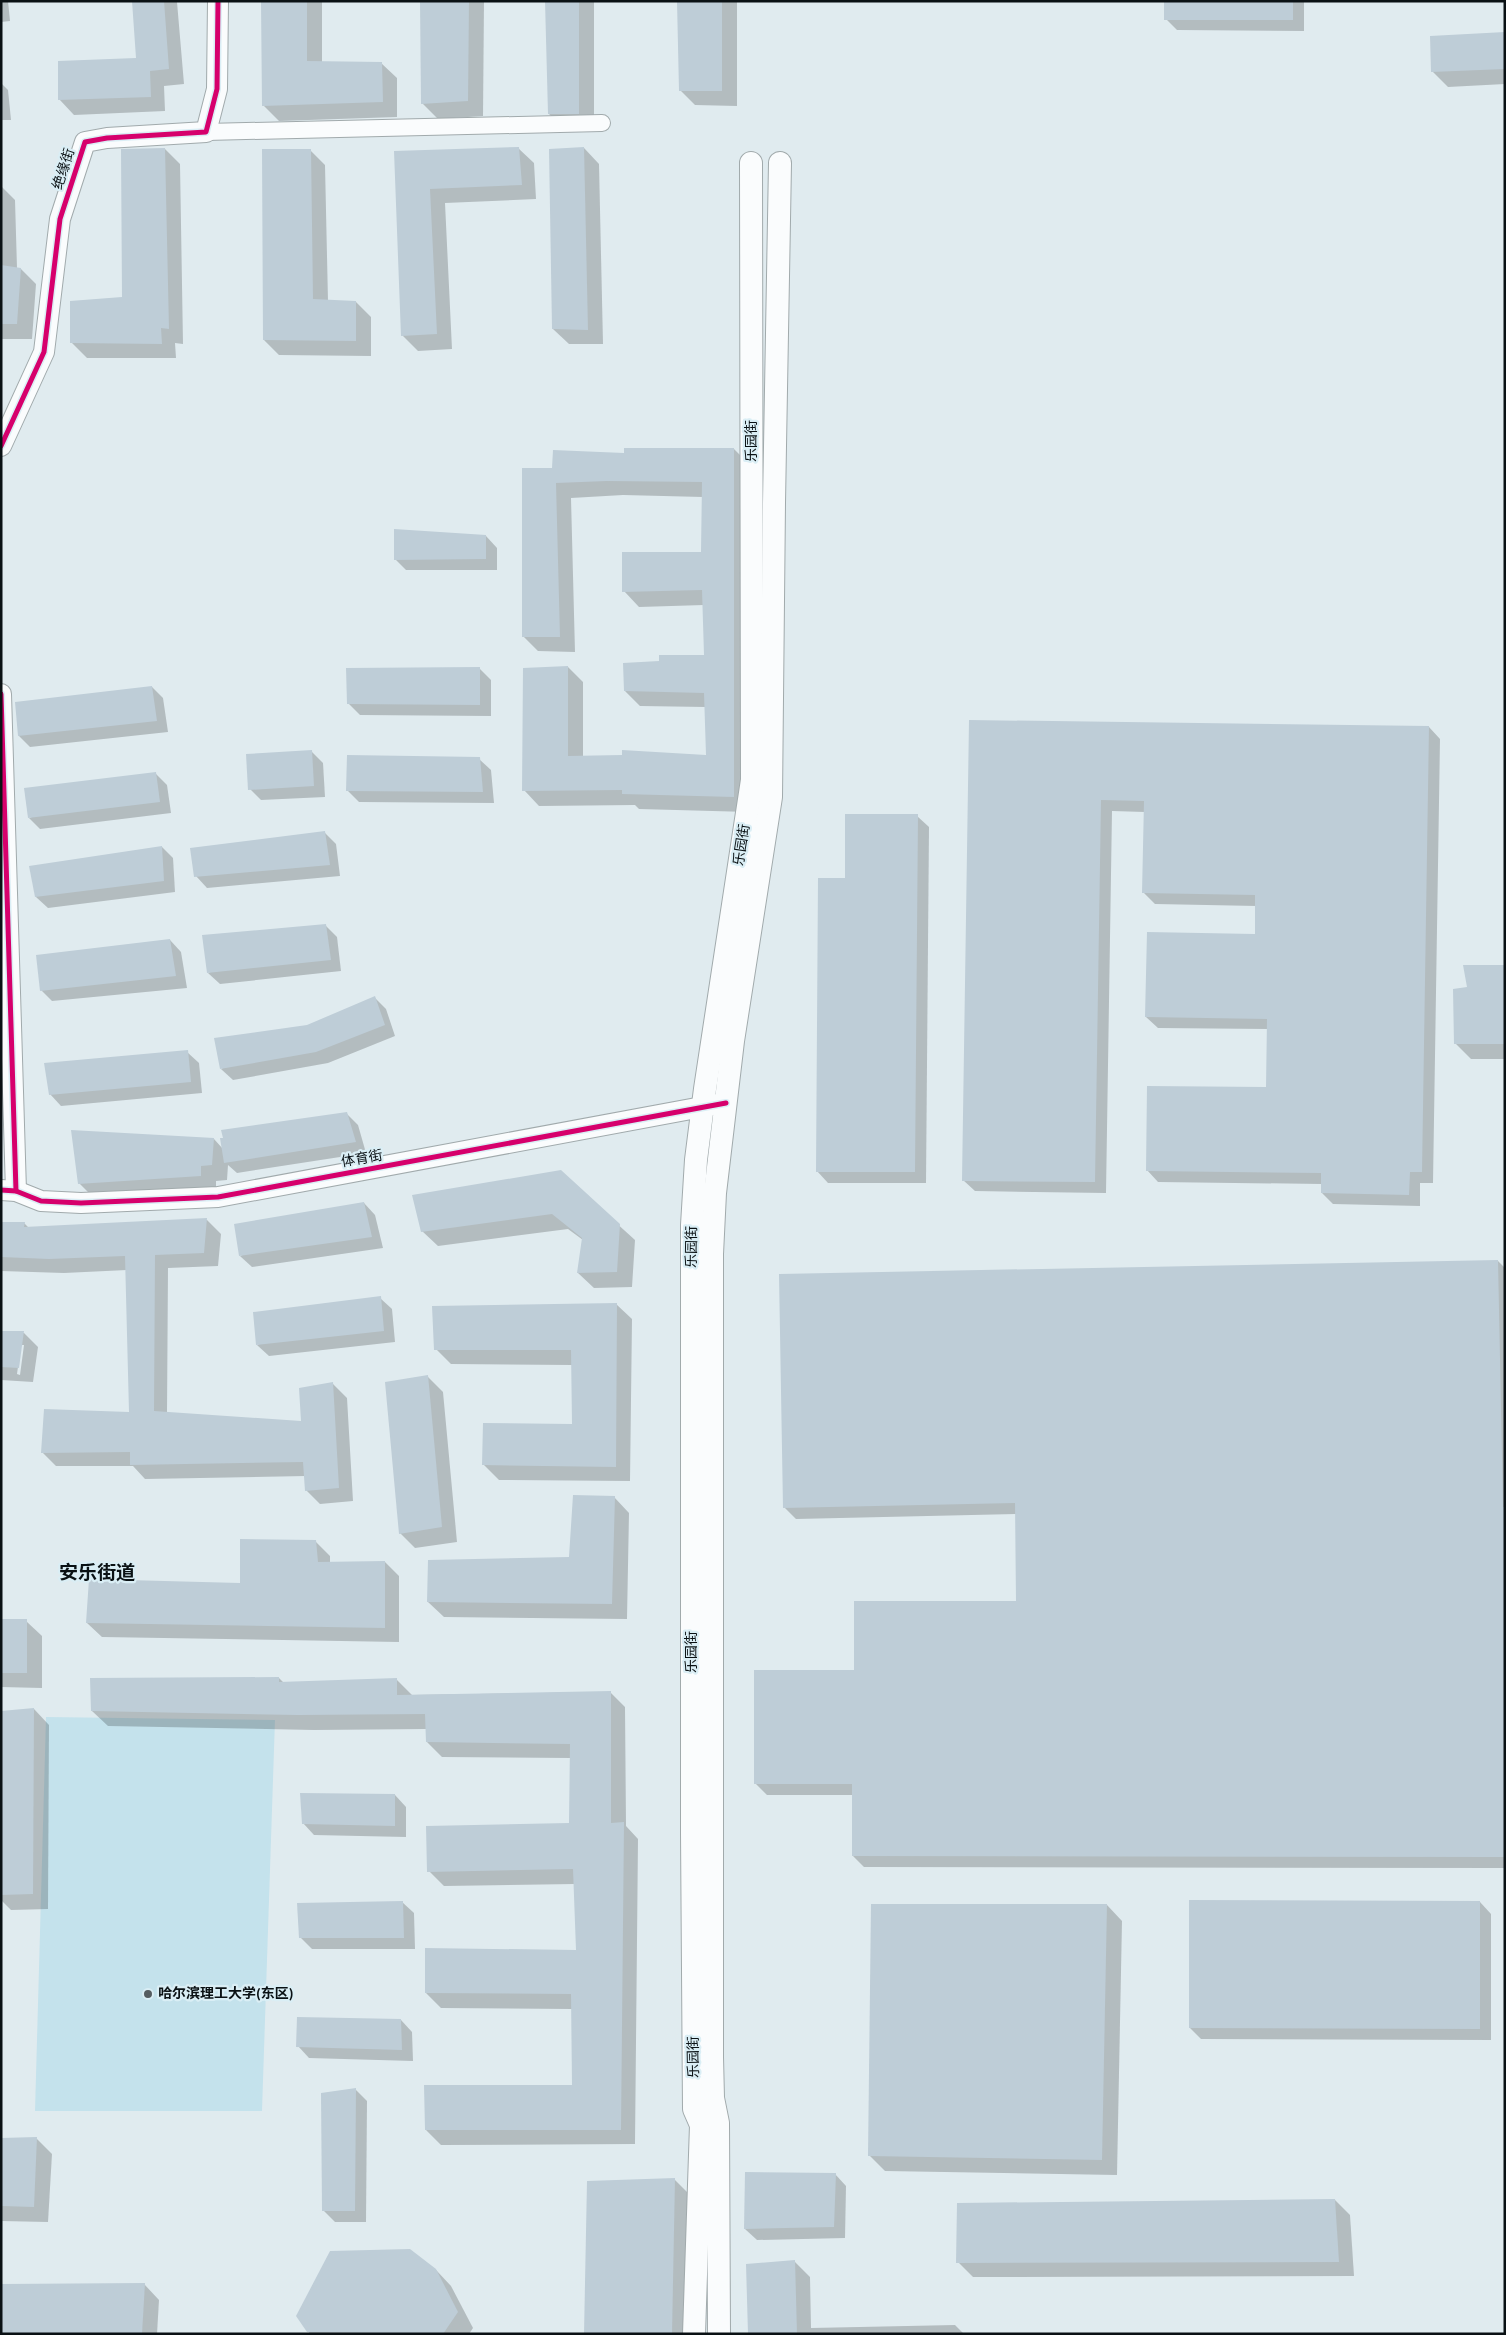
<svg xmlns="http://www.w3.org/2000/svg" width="1506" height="2335" font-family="'Source Sans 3','Noto Sans SC',sans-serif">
<rect width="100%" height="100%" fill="#e0ebef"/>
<polygon fill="#c4e2ec" points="46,1717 275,1720 262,2111 35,2111"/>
<g fill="#0003" fill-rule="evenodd">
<polygon points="1,1 8,1 10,21 1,22"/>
<polygon points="133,1 194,1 177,2 184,84 164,86 165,111 74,115 59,99 137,59"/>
<polygon points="262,1 322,1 322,62 381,63 397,78 397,117 279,121 263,105"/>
<polygon points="422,1 484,1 483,116 438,119 422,103"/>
<polygon points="546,1 594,1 594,128 564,129 549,114"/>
<polygon points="679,1 737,1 737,106 695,105 680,90"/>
<polygon points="1165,1 1304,1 1304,31 1177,30 1166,19"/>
<polygon points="1505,33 1505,84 1448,87 1432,71"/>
<polygon points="1,83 8,90 11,120 1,120"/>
<polygon points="518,148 534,163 536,199 445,203 452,349 418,351 402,335 395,152"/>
<polygon points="584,148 599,164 603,344 569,344 553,329"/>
<polygon points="165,149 180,164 183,344 175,343 176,358 87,358 71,342 123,298"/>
<polygon points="310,150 325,165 328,301 356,302 371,317 371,356 279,355 264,340"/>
<polygon points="1,186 15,200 17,268 21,269 36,284 32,339 1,339"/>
<polygon points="734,449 749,464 749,812 639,809 635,805 539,806 524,790 568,667 583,682 583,757 707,756 706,707 640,706 625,691 660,662 706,656 704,605 639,607 624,591 702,553 703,497 623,495 571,498 575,652 538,651 523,636 553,470 625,454"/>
<polygon points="486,536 497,548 497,570 406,570 395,559"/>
<polygon points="479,668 491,680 491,716 360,715 348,703"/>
<polygon points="152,687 163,698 168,732 30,747 19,736 16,703"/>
<polygon points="971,721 1429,727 1440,739 1433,1183 1420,1183 1420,1206 1333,1204 1322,1193 1322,1184 1158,1182 1147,1170 1267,1089 1268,1029 1158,1028 1146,1017 1256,935 1257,906 1155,904 1144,893 1145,812 1112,811 1106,1193 975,1191 963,1180"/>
<polygon points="312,752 323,763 325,797 261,800 250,789"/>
<polygon points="479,759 491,770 494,803 359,802 348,791"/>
<polygon points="156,774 167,785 171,813 40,829 29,818"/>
<polygon points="917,816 929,827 926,1183 828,1183 817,1171 846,879"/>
<polygon points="325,833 336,844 340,876 207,888 196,876"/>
<polygon points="162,847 173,858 175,892 48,908 36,897 30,867"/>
<polygon points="325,925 337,937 341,971 220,984 208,973"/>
<polygon points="170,940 181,952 187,988 52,1001 41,990"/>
<polygon points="1505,966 1505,1059 1471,1059 1456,1044 1469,988"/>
<polygon points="375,998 386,1009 395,1036 328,1063 233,1080 221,1069 308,1026"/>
<polygon points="187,1052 199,1063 202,1093 61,1106 50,1094"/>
<polygon points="346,1113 358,1125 366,1153 237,1173 228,1165 227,1180 216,1181 216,1191 94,1198 79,1183 214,1139 223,1149"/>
<polygon points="560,1172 635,1240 632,1287 594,1288 578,1273 583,1240 568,1229 438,1246 422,1231"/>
<polygon points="364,1203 375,1215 383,1248 252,1267 240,1256"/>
<polygon points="207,1220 221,1234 218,1266 168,1268 167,1413 302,1422 333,1384 347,1398 353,1501 320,1504 306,1490 306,1476 145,1479 133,1466 56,1466 42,1452 130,1413 127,1270 64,1273 1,1271 1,1223 24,1223 29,1228"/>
<polygon points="1498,1261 1505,1268 1505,1868 864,1867 853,1856 853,1795 767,1795 755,1783 855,1671 1017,1602 1016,1514 796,1519 784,1507"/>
<polygon points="380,1298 392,1309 395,1342 269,1356 257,1345"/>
<polygon points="616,1304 632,1319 630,1481 499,1480 483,1464 574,1426 572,1365 451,1364 436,1349"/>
<path d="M 1,1333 L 24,1333 L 38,1347 L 33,1382 L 1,1380 ZM 21,1345 L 24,1345 L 20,1375 L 17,1374 Z"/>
<polygon points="427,1376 443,1392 457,1542 415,1548 400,1533"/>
<polygon points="614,1497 629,1513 627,1619 444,1617 428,1602 571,1558"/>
<polygon points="315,1541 330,1556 330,1563 385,1562 399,1576 399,1642 102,1637 87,1623 241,1585"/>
<polygon points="1,1621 26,1621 42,1636 42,1688 1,1687"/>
<polygon points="279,1678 284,1683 397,1680 412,1695 610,1692 625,1707 626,1826 638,1839 635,2144 441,2145 426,2130 573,2086 572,2009 441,2008 426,1993 577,1951 575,1884 444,1886 429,1871 570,1825 571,1758 442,1757 427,1742 427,1729 314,1730 108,1726 92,1711"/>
<polygon points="34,1709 49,1725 48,1909 11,1910 1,1900 1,1712"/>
<polygon points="395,1795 406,1807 406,1837 314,1835 303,1823"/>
<polygon points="402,1902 414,1913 415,1949 312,1949 300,1937"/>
<polygon points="1480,1902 1491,1914 1491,2040 1201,2039 1190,2028"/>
<polygon points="1107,1905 1122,1921 1117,2175 885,2171 869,2155"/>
<polygon points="401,2020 412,2032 413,2061 309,2058 298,2046"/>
<polygon points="356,2090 367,2101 366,2222 335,2222 324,2211"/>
<polygon points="1,2139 37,2139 52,2154 48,2222 1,2221"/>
<polygon points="835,2174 846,2186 845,2238 757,2240 745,2229"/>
<polygon points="674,2179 689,2194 687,2334 585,2334"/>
<polygon points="1335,2200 1350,2215 1354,2276 973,2277 958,2262"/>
<polygon points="795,2262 810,2277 811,2328 955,2325 964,2334 749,2334"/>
<polygon points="436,2270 451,2286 473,2328 469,2334 310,2334 308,2331"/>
<polygon points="144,2284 159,2300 157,2334 1,2334"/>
</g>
<g fill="#becdd7">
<polygon points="132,1 164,1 169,69 150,71 151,97 58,100 58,61 136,58"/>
<polygon points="261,1 307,1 307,61 382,62 383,102 262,106"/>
<polygon points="420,1 469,1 468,101 421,104"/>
<polygon points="545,1 579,1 579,114 548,114"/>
<polygon points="677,1 722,1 722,91 679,91"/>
<rect x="1164" y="1" width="129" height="19"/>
<polygon points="1505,32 1505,69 1431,72 1430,36"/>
<polygon points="519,147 522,185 430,189 437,334 401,336 394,151"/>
<polygon points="584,147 588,330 552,329 549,149"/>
<polygon points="165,148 169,329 161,328 162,344 70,343 70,301 122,297 121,149"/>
<polygon points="262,149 311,149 313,299 356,301 356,341 263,340"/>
<polygon points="1,265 21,268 17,324 1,324"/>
<polygon points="624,448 734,448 734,797 622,794 622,790 522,791 523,668 568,666 568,756 622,755 622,750 706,755 704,693 624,691 623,663 659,661 659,655 704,655 702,590 622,592 622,552 701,552 702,482 607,481 556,483 560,637 522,637 522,468 552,468 553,450 624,453"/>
<polygon points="394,529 486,535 486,559 394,560"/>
<polygon points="480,667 480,705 347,704 346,668"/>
<polygon points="152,686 157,721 18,736 15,702"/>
<polygon points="969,720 1429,726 1422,1172 1410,1172 1409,1195 1321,1193 1321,1173 1146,1171 1147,1086 1266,1087 1267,1019 1145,1017 1147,932 1255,934 1255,895 1142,893 1144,801 1101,800 1095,1182 962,1181"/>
<polygon points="312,750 314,786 248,790 246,754"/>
<polygon points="347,755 480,757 483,792 346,791"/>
<polygon points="156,772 160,802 28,818 24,788"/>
<polygon points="845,814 918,814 915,1172 816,1172 818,878 845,878"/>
<polygon points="325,831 330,865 194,877 190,848"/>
<polygon points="162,846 164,881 35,897 29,866"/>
<polygon points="326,924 331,960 207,973 202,935"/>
<polygon points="170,939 176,976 40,991 36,955"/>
<polygon points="1463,965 1505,965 1505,1044 1454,1044 1453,989 1467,987"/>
<polygon points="375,996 385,1025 316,1052 220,1069 214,1038 307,1025"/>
<polygon points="188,1050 191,1082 49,1095 44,1063"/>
<polygon points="347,1112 356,1142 224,1163 220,1138 223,1138 221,1130"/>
<polygon points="71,1130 214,1138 212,1165 201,1166 201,1176 78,1184"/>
<polygon points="561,1170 620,1224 617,1272 577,1273 582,1238 552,1214 421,1232 412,1195"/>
<polygon points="364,1202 372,1237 239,1256 234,1224"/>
<polygon points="207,1218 204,1253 155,1255 154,1411 301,1421 299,1388 333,1382 339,1488 305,1491 303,1462 130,1465 130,1452 41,1453 44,1409 129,1412 125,1256 49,1259 1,1257 1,1222 25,1222 24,1227"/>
<polygon points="1498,1260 1503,1507 1505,1507 1505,1857 852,1856 852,1784 754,1784 754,1670 854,1670 854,1601 1016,1601 1015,1503 783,1508 779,1274"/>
<polygon points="381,1296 384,1331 256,1345 253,1312"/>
<polygon points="617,1303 616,1467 482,1465 483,1423 572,1424 571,1350 434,1350 432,1306"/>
<polygon points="1,1331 24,1331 19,1368 1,1367"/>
<polygon points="428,1375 442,1527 399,1534 385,1382"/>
<polygon points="573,1495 615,1496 612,1604 427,1602 428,1560 569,1557"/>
<polygon points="240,1539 316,1540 318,1562 385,1561 385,1628 86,1623 89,1579 240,1583"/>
<rect x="1" y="1619" width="26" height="54"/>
<polygon points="279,1677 279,1682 397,1678 397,1695 611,1691 611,1823 624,1822 621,2130 425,2130 424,2085 572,2085 571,1994 425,1993 425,1948 576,1950 573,1869 427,1872 426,1826 569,1823 570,1744 426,1742 425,1714 298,1715 91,1711 90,1678"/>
<polygon points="34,1708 33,1894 1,1895 1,1711"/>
<polygon points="300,1793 395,1794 395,1826 302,1824"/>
<polygon points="1189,1900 1480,1901 1480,2029 1189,2028"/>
<polygon points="403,1901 404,1938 299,1938 297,1903"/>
<polygon points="871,1904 1107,1904 1102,2160 868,2156"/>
<polygon points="297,2017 401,2019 402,2050 296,2047"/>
<polygon points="356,2088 355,2211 322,2211 321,2093"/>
<polygon points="37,2137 34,2207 1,2206 1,2138"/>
<polygon points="745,2172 836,2173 834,2227 744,2229"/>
<polygon points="675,2178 672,2334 584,2334 587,2181"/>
<polygon points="1335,2199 1339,2262 956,2263 957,2203"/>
<polygon points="410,2249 436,2269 458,2312 443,2334 307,2332 296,2316 330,2251"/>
<polygon points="795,2260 797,2334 748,2334 746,2264"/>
<polygon points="145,2283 142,2334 1,2334 1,2284"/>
</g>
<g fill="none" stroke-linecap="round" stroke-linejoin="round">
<g stroke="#a1aaac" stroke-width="18">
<polyline id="minor" points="206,132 602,123"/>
</g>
<g stroke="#a1aaac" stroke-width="22">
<g id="tertiary">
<polyline points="1,446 44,352 60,219 85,142 107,138 206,132 217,89 218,1"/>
<polyline points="1,694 16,1191"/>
<polyline points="1,1190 16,1191 41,1201 81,1203 218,1197 718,1104"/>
</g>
</g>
<g stroke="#a1aaac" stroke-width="24">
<g id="secondary">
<polyline points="694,2334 701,2125 694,2109 692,1833 692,1225 696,1160 705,1089 752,780 751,163"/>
<polyline points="719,2334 718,2123 713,2098 712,2057 712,1254 715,1193 733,1041 771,797 774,503 780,163"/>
</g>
</g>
<use href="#minor" stroke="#fafcfd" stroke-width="16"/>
<use href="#tertiary" stroke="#fafcfd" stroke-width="20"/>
<use href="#secondary" stroke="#fafcfd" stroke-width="22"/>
<g stroke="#daeef5" stroke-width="8">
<g id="cycleway">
<polyline points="1,446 44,352 60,219 85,142 107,138 206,132 217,89 218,1"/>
<polyline points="1,694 16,1191"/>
<polyline points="1,1190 16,1191 41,1201 81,1203 218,1197 726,1103"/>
</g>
</g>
<use href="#cycleway" stroke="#d6006c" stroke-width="5"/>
</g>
<circle fill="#555d61" stroke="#daeef5" stroke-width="2" cx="148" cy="1994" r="5"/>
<g text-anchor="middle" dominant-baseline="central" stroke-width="4.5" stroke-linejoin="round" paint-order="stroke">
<g font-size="14" fill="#0a1114" stroke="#daeef5">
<text transform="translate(64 169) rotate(-72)">绝缘街</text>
<text transform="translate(752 441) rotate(-90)">乐园街</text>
<text transform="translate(742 845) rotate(-81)">乐园街</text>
<text transform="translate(362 1159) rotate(-10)">体育街</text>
<text transform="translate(692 1247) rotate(-89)">乐园街</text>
<text transform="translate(692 1652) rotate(-90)">乐园街</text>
<text transform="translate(694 2057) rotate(-91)">乐园街</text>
</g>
<g font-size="14" font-weight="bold" fill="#0a1114" stroke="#daeef5" text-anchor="start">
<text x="158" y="1994">哈尔滨理工大学(东区)</text>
</g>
<g font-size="19" font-weight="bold" fill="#0a1114" stroke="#daeef5">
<text x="97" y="1573">安乐街道</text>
</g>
</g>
<rect width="1506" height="2335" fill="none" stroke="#0a1114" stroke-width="5"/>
</svg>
